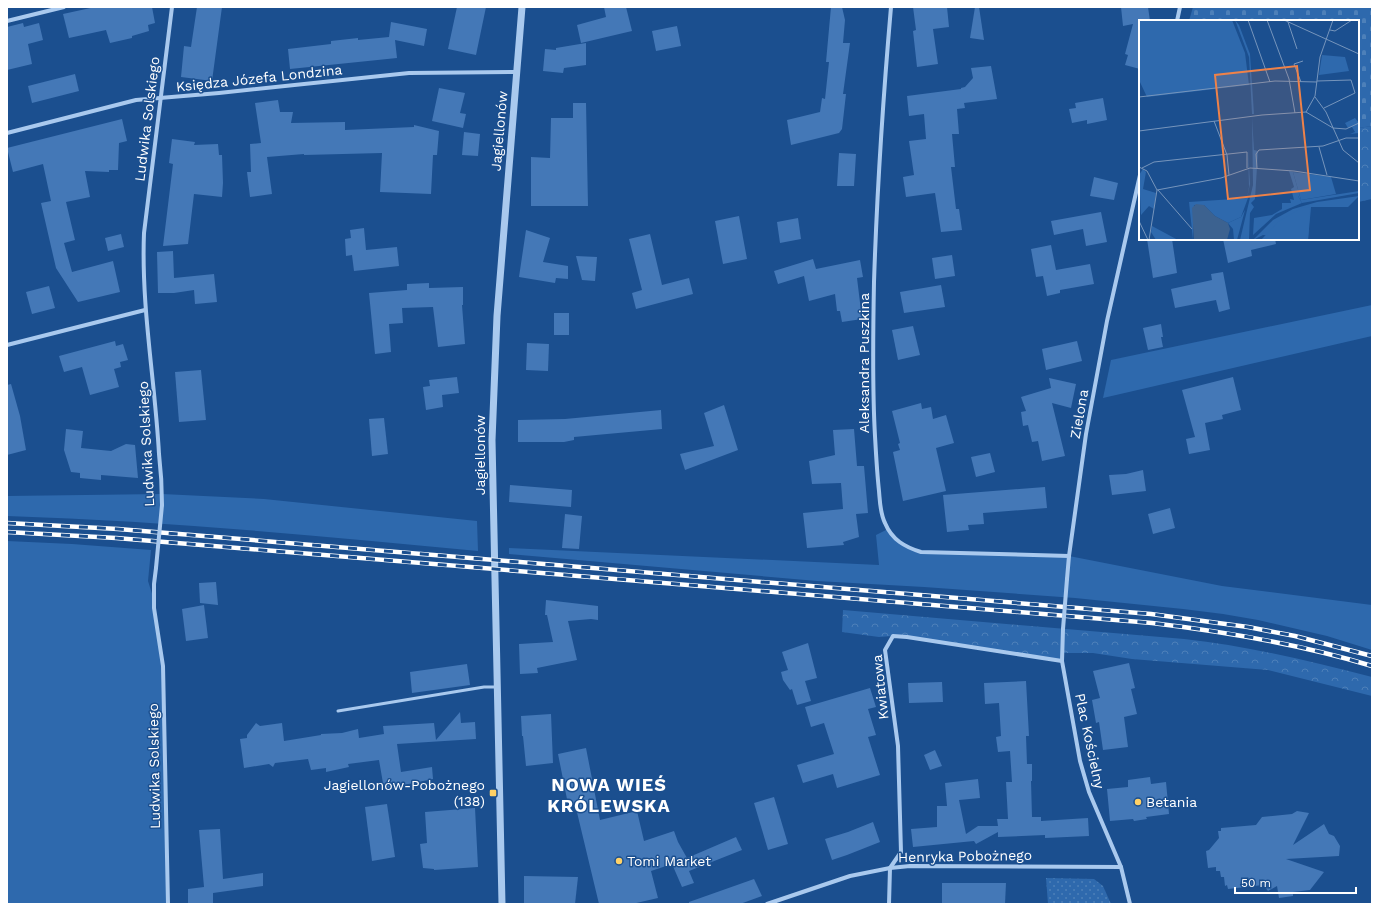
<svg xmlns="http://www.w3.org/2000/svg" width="1379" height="911" font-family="'Work Sans',sans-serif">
<defs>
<pattern id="forest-crowns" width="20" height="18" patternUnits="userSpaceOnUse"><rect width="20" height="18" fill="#2e69ad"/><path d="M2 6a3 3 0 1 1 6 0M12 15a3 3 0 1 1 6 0" fill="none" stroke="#4d80b9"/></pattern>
<pattern id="cemetery-stones" width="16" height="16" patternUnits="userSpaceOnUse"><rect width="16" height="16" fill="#2e69ad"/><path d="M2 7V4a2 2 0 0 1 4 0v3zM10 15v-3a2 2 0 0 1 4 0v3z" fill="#4d80b9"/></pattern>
<pattern id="park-dots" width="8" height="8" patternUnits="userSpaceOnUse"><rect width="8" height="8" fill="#2e69ad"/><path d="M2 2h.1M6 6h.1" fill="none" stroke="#4d80b9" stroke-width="1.8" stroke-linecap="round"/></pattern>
</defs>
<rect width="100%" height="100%" fill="#1b4f8f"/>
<g fill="#2e69ad">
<polygon points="1372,305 1372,336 1103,398 1111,360"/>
<path d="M 162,494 L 264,499 L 477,521 L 478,551 C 321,536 164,521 7,516 L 7,496 Z"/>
<polygon points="888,529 898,542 921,552 1069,556 1222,586 1372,605 1372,650 1327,636 1258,620 1223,614 1183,609 1075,598 924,587 817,581 509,554 509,548 879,565 876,535"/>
<polygon points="7,541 72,544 151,550 148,581 154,600 163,666 168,904 7,904"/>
</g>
<g fill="url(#forest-crowns)">
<polygon points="1372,126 1372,199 1358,202 1358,128"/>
<path d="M 843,610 L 1184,639 C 1248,646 1310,661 1372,677 L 1372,696 L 1268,670 L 1132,659 L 1093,653 L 1062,653 L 1062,661 L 893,636 L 879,637 L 842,632 Z"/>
</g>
<polygon fill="url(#cemetery-stones)" points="1193,7 1372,7 1372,126 1358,128 1358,21 1189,21"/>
<polygon fill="url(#park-dots)" points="1046,878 1094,879 1103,886 1111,904 1048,904"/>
<g fill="#4478b7">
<polygon points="95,7 152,7 155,23 148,25 149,31 132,36 132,38 110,43 106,30 69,38 63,14"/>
<polygon points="197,7 222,7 212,81 181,77 184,46 191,47"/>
<polygon points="457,7 486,7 476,55 448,49"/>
<polygon points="604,7 626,7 632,31 581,43 577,25 606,17"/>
<polygon points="831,7 842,7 845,20 843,43 850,43 843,94 846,94 842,129 839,133 791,145 787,120 820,112 822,98 825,99 829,62 826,62"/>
<polygon points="913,7 947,7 949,27 933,29 938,64 917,67 913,31 916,30"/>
<polygon points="975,7 979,7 984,40 970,38"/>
<polygon points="1121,7 1148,7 1150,21 1140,21 1140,69 1125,65 1128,55 1125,54 1133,24 1123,26"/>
<polygon points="391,22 427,29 424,46 395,40 397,58 290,69 288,49 331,44 331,41 358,38 358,40 389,37"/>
<polygon points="23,23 24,27 39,23 43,40 28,44 32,64 7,70 7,27"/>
<polygon points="677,26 681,46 656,51 652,31"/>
<polygon points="586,43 586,65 564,68 563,73 543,71 545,49 556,50 556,48"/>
<polygon points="991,66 997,99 964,103 965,108 957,109 959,134 952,134 955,167 951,167 956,209 959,209 962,230 941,232 935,193 906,197 903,177 914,175 909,141 926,139 924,114 909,116 907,96 961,89 961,88 965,87 973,78 971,68"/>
<polygon points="75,74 79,91 32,103 28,86"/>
<polygon points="439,88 465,93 460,113 466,114 463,128 432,121"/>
<polygon points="1103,98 1107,120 1087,124 1087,120 1072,123 1069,109 1076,108 1075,103"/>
<polygon points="278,100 280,112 293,112 291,123 345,122 345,130 414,127 414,125 439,131 437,155 433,155 431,194 380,192 382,153 304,155 304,154 267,157 272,194 250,197 247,172 251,172 250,144 261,143 255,103"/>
<polygon points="573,103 586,103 588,206 531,206 531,157 550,158 551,118 573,118"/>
<polygon points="122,119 127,141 119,143 118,170 109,170 109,172 85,171 90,197 66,202 75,240 64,243 72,272 113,261 120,292 78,302 56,268 41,203 51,201 43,164 13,172 7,148"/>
<polygon points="464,132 480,134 478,156 462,155"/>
<polygon points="172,139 195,142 194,145 218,144 219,155 222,155 223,183 222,197 194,194 188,244 163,246 173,164 169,163"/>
<polygon points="839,153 856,154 854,186 837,186"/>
<polygon points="1094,177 1118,183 1114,200 1090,196"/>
<polygon points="1101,212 1107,242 1086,246 1083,229 1054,235 1051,221"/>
<polygon points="739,216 747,259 723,264 715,221"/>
<polygon points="798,218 801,239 780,243 777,222"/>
<polygon points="364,228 366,250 397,247 399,266 354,271 352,255 346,256 345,239 351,238 350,230"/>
<polygon points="526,230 550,238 543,262 568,266 568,279 556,278 555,283 519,277"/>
<polygon points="121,234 124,247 108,251 105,238"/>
<polygon points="650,234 662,285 689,278 693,294 636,309 632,293 642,290 629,239"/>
<polygon points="1147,239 1172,239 1177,273 1153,278"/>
<polygon points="1223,239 1275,239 1276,244 1251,250 1252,256 1228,263"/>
<polygon points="1051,245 1056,270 1090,264 1094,284 1060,290 1060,293 1047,296 1043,276 1036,277 1031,249"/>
<polygon points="173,251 174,278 214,274 217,302 195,304 194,290 174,293 158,293 157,252"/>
<polygon points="952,255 955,276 935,279 932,258"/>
<polygon points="576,256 597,257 595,281 582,280"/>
<polygon points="813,259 816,269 860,260 863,277 857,278 862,319 842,322 840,311 837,311 835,294 809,301 804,276 778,284 774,271"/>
<polygon points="1223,272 1230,309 1219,312 1216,300 1175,308 1171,289 1212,280 1211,274"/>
<polygon points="429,283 429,288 463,287 463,305 462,305 465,344 438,347 433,307 402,308 403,323 389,324 391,352 375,354 369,293 407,290 407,284"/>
<polygon points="941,285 945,307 904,313 900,292"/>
<polygon points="49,286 55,308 32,314 26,292"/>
<rect x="554" y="313" width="15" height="22"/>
<polygon points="1161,324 1163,337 1161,337 1163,347 1148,350 1143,328"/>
<polygon points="913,326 920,355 898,360 892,330"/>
<polygon points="115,341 116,346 123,344 128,360 120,362 121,367 114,369 119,387 90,395 82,367 64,372 59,356"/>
<polygon points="1077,341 1082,361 1046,370 1042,349"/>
<polygon points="527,343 549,344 548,371 526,370"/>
<polygon points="201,370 206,420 179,422 175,372"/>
<polygon points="457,377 459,393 442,395 443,407 426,410 423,387 430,386 429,380"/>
<polygon points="1233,377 1241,410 1222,415 1223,419 1205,423 1210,450 1189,454 1186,439 1195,437 1182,390"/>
<polygon points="1049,378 1076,384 1071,408 1052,403 1065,456 1042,461 1038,441 1032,442 1028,425 1023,426 1021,412 1026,411 1021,397 1051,388"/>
<polygon points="11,384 20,416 26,450 7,455 7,385"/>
<polygon points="921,403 922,409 931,407 933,419 946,415 954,443 936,448 946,491 903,501 893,452 900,450 898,444 900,443 892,411"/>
<polygon points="724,405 738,450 685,470 680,454 714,446 704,413"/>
<polygon points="661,410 662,429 574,437 574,440 564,442 518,442 518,420 565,419"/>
<polygon points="384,418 388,454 372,456 369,419"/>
<polygon points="66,429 83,431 81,448 111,451 126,444 135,445 138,478 101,475 101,480 80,478 80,473 71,472 64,450"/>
<polygon points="854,429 857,466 864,466 868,513 856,514 859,537 843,542 844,545 807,548 803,513 843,509 841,483 812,484 809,461 835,455 833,430"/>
<polygon points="990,453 995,472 976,477 971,457"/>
<polygon points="1143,470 1146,491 1112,495 1109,475 1126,474"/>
<polygon points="510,485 572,490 571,507 509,502"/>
<polygon points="1045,487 1047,508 983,513 984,524 968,525 969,530 947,532 943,495"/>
<polygon points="1170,508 1175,528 1153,534 1148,514"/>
<polygon points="565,514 582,516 579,549 562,548"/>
<polygon points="216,582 218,605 200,603 199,583"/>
<polygon points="546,600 598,606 598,620 591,619 568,621 577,660 537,668 538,673 520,674 519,644 553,642 547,615 545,615"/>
<polygon points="204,605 208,638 186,641 182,609"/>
<polygon points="808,643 817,678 805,681 811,701 797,705 792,689 790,690 783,680 781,672 788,670 782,652"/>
<polygon points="1129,663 1135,688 1131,689 1137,714 1124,717 1128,747 1103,750 1099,722 1096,723 1092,700 1100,698 1093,671"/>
<polygon points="467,664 470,685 412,693 410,672"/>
<polygon points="1026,681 1029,736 1026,736 1027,764 1032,764 1032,781 1031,781 1032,817 1041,817 1041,821 1088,818 1089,836 1045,838 1045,835 998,837 998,832 976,844 974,841 913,847 911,829 937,827 937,806 947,806 945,783 978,779 980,798 959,800 966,834 978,826 998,826 997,819 1008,819 1006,782 1012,782 1010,751 998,752 996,737 1001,736 999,703 985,704 984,683"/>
<polygon points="942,682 943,702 909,703 908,683"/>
<polygon points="870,688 876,707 868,709 876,735 868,737 880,775 837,788 833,774 803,783 797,765 834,754 824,723 811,727 805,707"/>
<polygon points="460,712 461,723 475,722 476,739 397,744 401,772 432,767 433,779 384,789 379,760 348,764 349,767 326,772 326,768 311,770 308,759 275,763 273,767 269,764 244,768 240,739 247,738 247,735 256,723 260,726 282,723 284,741 321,735 321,734 342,733 358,729 359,738 384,734 383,726 434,723 436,740"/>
<polygon points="551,714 553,763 526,766 523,736 522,736 521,716"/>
<polygon points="586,748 600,820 637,811 644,841 674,831 678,842 687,858 736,837 742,850 689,871 694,883 682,887 672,864 651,871 658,898 632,904 599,904 575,804 568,804 558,754"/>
<polygon points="935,750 942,766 930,770 924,755"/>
<polygon points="1150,777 1151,784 1166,782 1169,814 1146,817 1147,819 1134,821 1133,819 1110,821 1107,789 1128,787 1128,780"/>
<polygon points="774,797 788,844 768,850 754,803"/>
<polygon points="387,804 395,857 372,861 365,807"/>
<polygon points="475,808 478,867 434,870 434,869 423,868 420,844 427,843 425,812"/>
<polygon points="1297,811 1309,813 1293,845 1324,824 1329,834 1334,836 1340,846 1339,856 1286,859 1324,872 1310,890 1293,892 1293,896 1279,898 1277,886 1268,891 1263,885 1228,889 1227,885 1225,886 1224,877 1221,877 1220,871 1216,871 1216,867 1208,868 1206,851 1209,850 1219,838 1218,831 1221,831 1221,828 1256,825 1262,817 1292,814"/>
<polygon points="873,822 880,842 847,855 832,860 825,839 848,832"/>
<polygon points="220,829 223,879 263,873 263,886 213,893 213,904 188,904 188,889 204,887 199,830"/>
<polygon points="524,876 578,877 575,904 524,904"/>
<polygon points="754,879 762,896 740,904 689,904 689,902"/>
<polygon points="942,883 1006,883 1005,904 942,904"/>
</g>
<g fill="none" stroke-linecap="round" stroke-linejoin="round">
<polyline stroke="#a9c9ee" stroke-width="3" points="338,711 484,687 497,687"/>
<g stroke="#a9c9ee" stroke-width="4">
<path d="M 891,7 C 883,99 877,190 874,282 C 873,333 872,385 875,436 C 876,454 877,473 879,491 C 880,502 880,513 885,523 C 892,540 905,547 921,552 L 1069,556"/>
<polyline points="7,21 64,7"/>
<polyline points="1177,21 1180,7"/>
<polyline points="7,133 136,100 219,93 409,73 516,72"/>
<polyline points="7,345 145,310"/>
<path d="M 162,505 C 162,488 161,471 159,454 C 155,380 141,307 144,233 L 172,7"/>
<polyline points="156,568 154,584 154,608 163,666 168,904"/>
<polyline points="1067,579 1069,556 1086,434 1107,321 1140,175"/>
<polyline points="1063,629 1062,661 1080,761 1089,792 1121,867 1130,904"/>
<polyline points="767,904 850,876 890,868 910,866 1121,867"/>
<polyline points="889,904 890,868 901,852 898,746 885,650 893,636 907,637 1062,661"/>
</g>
<polyline stroke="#a9c9ee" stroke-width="7" points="502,904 492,440 497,316 522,7"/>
<g stroke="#fff" stroke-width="4.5">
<g id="rail">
<polyline points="7,523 118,529 1151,614 1248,627 1295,636 1372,656"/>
<path d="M 7,532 L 116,538 L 1152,623 C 1227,632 1300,644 1372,666"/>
</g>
</g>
<use href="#rail" stroke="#1b4f8f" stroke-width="3" stroke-dasharray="9" stroke-linecap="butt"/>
<g stroke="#a9c9ee" stroke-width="4">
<polyline points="156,568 162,505"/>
<polyline points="1063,629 1067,579"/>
</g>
</g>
<g fill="#ffd166" stroke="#1b4f8f" stroke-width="1.5">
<rect x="489" y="789" width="8" height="8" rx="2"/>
<circle cx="1138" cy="802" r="4"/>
<circle cx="619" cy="861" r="4"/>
</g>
<g text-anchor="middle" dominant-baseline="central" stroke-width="3" stroke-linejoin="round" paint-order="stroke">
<g font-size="14" fill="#fff" stroke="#1b4f8f">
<text transform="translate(259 78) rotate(-6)">Księdza Józefa Londzina</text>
<text transform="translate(147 119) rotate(-83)">Ludwika Solskiego</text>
<text transform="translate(499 131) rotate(-85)">Jagiellonów</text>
<text transform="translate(864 363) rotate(-90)">Aleksandra Puszkina</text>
<text transform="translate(1079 414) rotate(-80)">Zielona</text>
<text transform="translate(146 444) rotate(-93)">Ludwika Solskiego</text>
<text transform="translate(480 455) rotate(-90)">Jagiellonów</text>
<text transform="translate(880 687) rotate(-96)">Kwiatowa</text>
<text transform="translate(1090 741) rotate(78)">Plac Kościelny</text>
<text transform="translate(154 766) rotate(-91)">Ludwika Solskiego</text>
<text transform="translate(965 856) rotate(-1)">Henryka Pobożnego</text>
</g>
<g font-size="14" fill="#fff" stroke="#1b4f8f" text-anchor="start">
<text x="485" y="785" text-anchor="end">Jagiellonów-Pobożnego<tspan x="485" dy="16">(138)</tspan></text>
<text x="1146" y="802">Betania</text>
<text x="627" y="861">Tomi Market</text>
</g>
<g font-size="18" font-weight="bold" letter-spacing="1" fill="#fff" stroke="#1b4f8f">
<text x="609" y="784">NOWA WIEŚ<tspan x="609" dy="21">KRÓLEWSKA</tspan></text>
</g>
</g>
<g transform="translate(1139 20)">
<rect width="220" height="220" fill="#1b4f8f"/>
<path d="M 0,0 L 93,0 L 106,33 L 110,65 L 8,77 L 0,60 ZM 96,0 L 100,5 L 111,34 L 115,94 L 113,94 L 110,37 ZM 183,35 L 206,37 L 210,51 L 180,55 ZM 113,97 L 115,130 L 119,131 L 116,179 L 112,183 L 115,187 L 111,193 L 110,220 L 101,220 L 114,165 ZM 216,98 L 220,103 L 220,113 L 211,114 L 216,112 L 213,107 L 209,108 L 206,103 ZM 154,176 L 159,176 L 163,183 L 137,194 L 114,215 L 115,198 L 133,195 L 143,189 L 143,183 L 152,183 L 151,179 L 155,180 ZM 220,176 L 209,187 L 172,187 L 169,220 L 124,215 L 114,220 L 134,200 L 154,189 L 178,182 ZM 109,178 L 102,197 L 89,203 L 76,196 L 65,185 L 55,185 L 54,220 L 50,182 ZM 13,206 L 39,220 L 17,220 L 12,212 Z" fill="#2e69ad"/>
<path d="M 109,128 L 111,164 L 108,178 L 110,167 ZM 4,149 L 7,152 L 4,169 L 17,173 L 15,189 L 10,186 L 2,195 L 0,155 ZM 150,151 L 154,152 L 162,180 L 220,171 L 220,173 L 163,183 L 159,176 L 154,176 L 152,169 L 155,167 ZM 106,190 L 98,220 L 95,220 L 94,209 L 89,203 L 102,197 Z" fill="#2e69ad"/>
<path d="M 154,152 L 192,157 L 197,174 L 162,180 Z" fill="#2e69ad"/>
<path d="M 164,187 L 171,188 L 169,220 L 122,220 L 139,202 Z" fill="#2e69ad"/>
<path d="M 57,184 L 65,185 L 76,196 L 89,203 L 91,209 L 88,220 L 55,220 L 53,188 Z" fill="#3c6290"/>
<path fill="none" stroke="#7695bc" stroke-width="1" d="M 109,0 L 131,62M 128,0 L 150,59 L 156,93M 145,0 L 220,34M 149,2 L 158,29M 191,10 L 196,11 L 213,0M 178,61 L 212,60 L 216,73 L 185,88M 162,62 L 155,44 L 164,41M 0,77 L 136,61 L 178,62M 176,77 L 187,92 L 204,130 L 220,143M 167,92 L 194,108 L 207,109 L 220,103M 75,101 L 88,135 L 90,155M 0,111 L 123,95 L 167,92 L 176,76 L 181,37 L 194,0M 180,127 L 188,155M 0,147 L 8,151 L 18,170 L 10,220M 3,148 L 15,142 L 108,132 L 108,148M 118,148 L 117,134 L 120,130 L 184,126 L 207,118 L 220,118M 18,170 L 82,158 L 111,148 L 155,151 L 220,161M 19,170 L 53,209M 0,201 L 9,220"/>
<path fill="#ee8249" fill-opacity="0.15" stroke="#ee8249" stroke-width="2" d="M 158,46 L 171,170 L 89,179 L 76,55 Z"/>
<rect width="220" height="220" fill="none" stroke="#fff" stroke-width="2"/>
</g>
<rect width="1379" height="911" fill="none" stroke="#ffffff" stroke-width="16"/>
<path d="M1235 887v6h121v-6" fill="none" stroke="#ffffff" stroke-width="2"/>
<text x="1241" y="887" font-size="12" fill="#ffffff" stroke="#1b4f8f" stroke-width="3" paint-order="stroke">50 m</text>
</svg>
